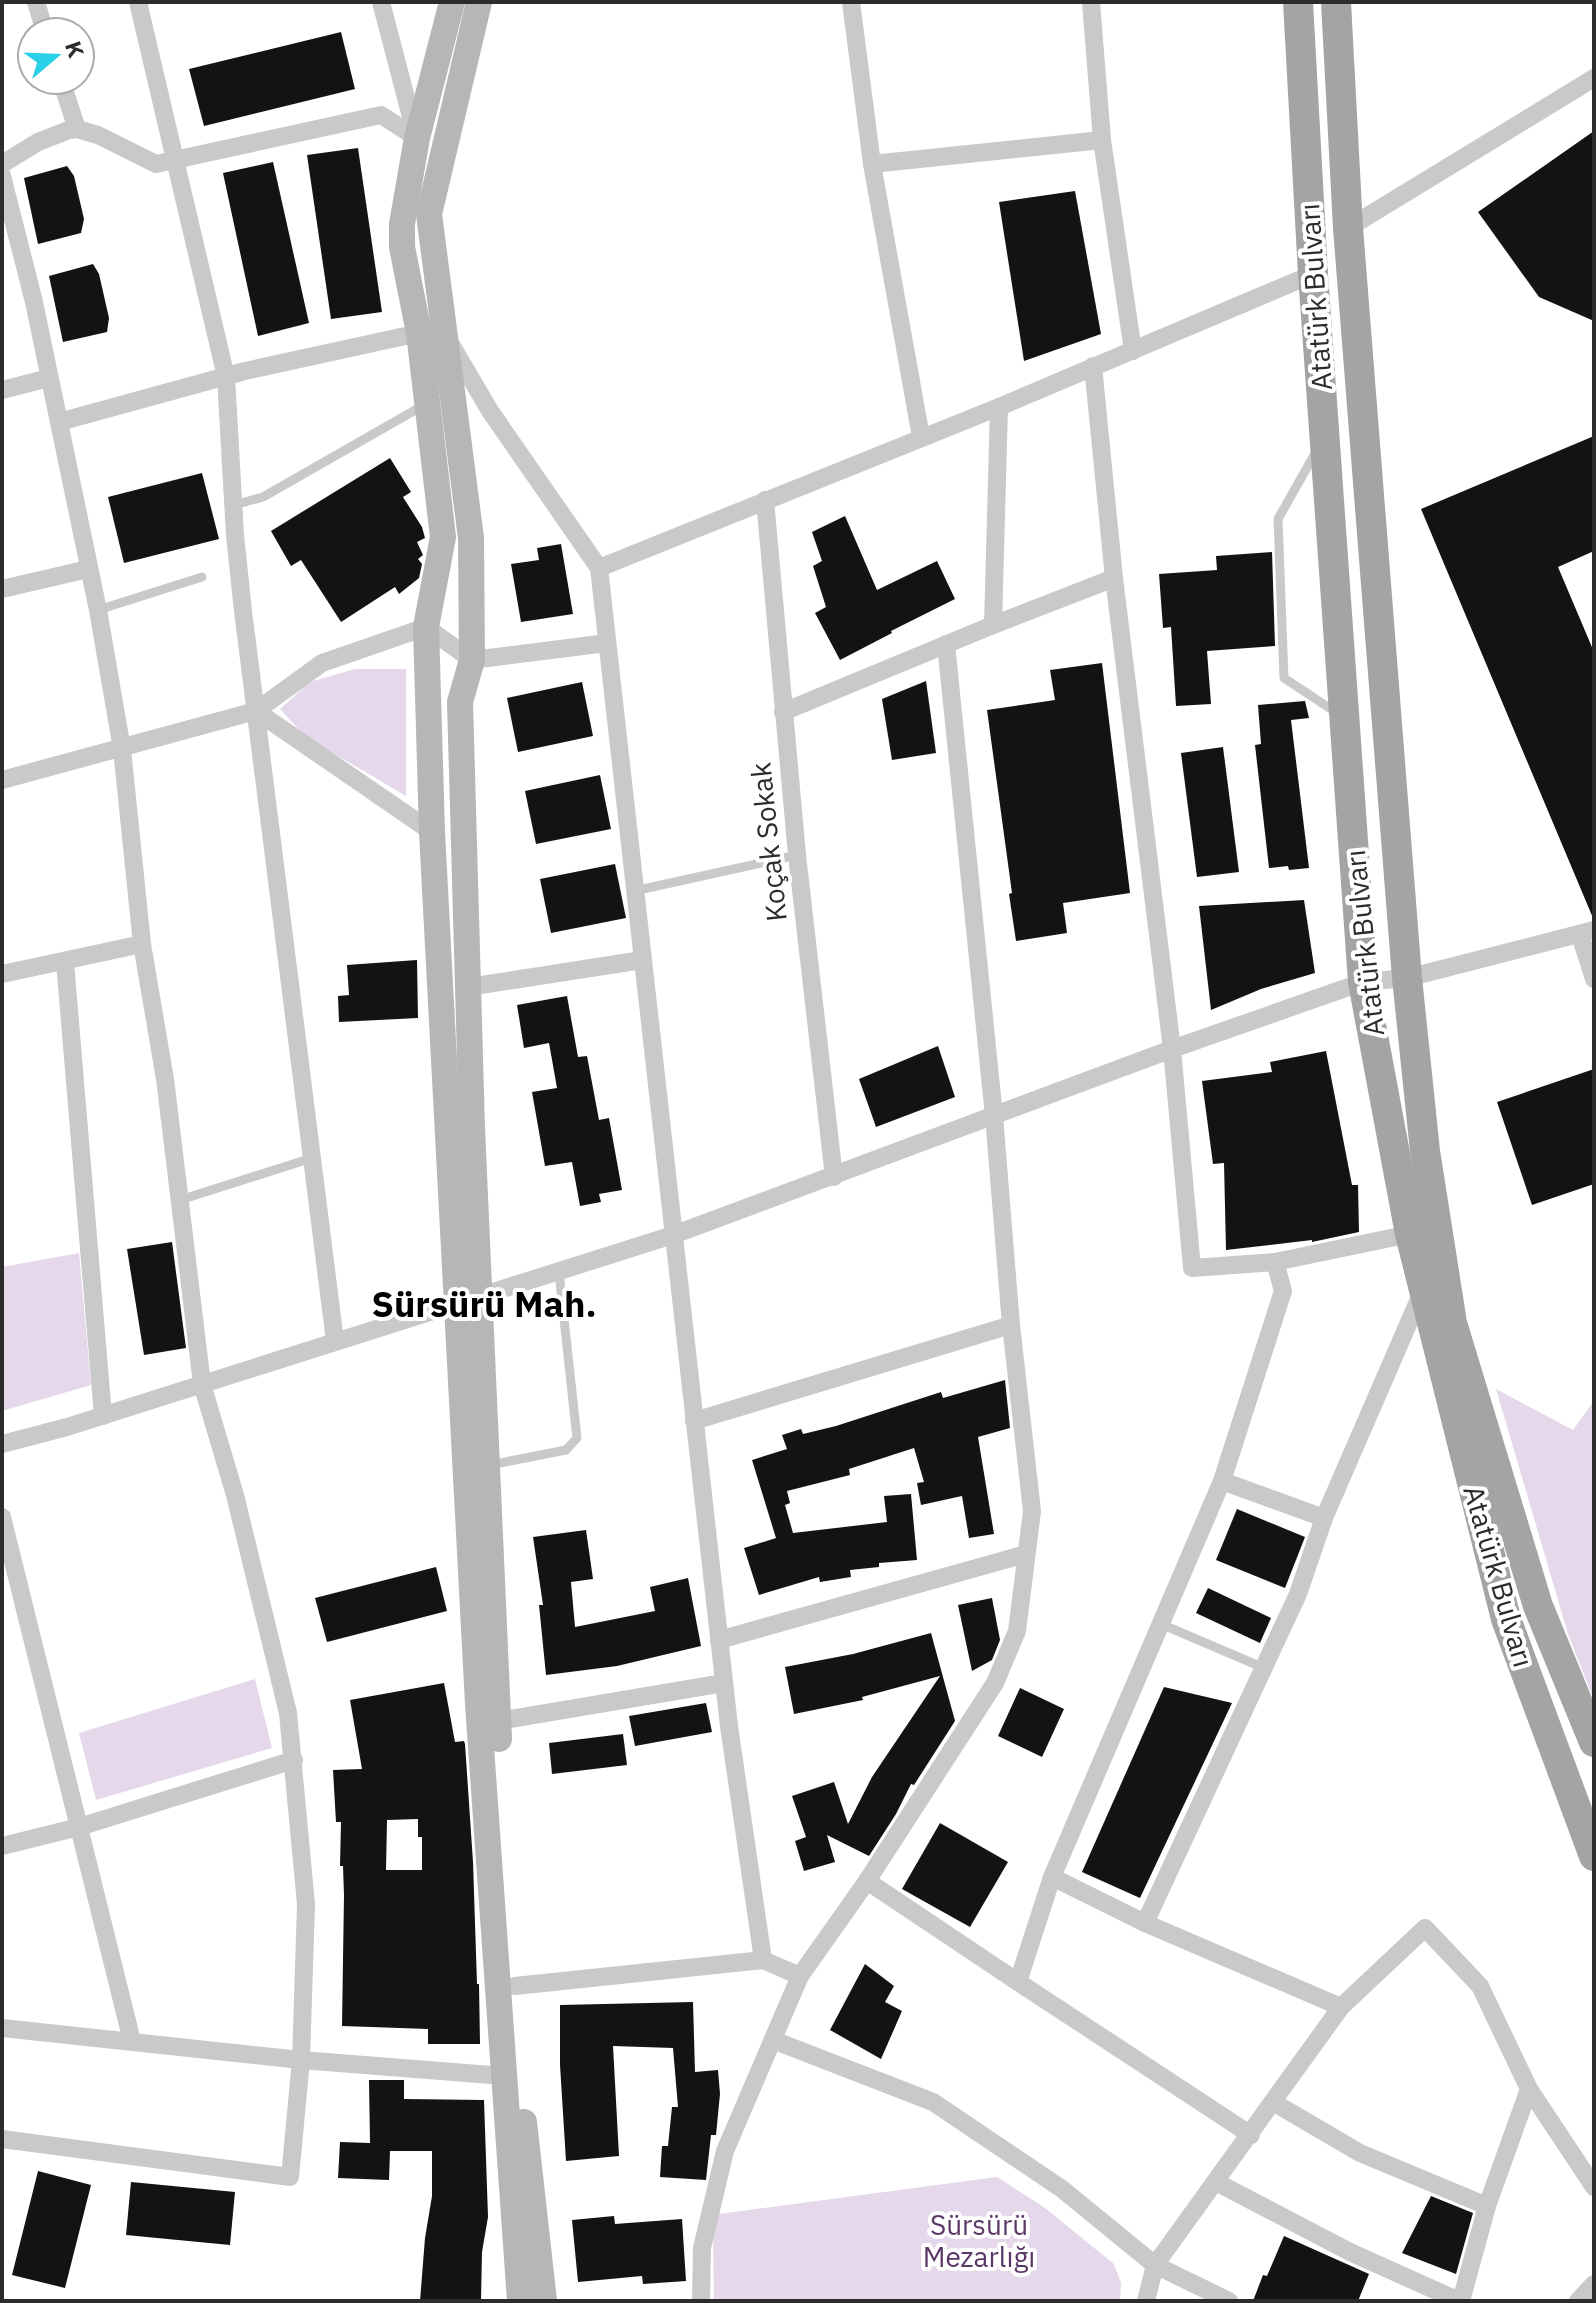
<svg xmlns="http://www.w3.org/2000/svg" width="1596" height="2303" font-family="'IBM Plex Sans',sans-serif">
<rect width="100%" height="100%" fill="#fff"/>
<g fill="#e4d8ea">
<polygon points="355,669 406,669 406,796 306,737 280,709 310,682"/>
<polygon points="79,1253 91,1385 2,1411 2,1267"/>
<polygon points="1496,1389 1573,1430 1594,1401 1594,1700 1568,1634"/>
<polygon points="255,1679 272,1748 96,1800 79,1733"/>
<polygon points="997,2177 1045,2208 1114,2264 1121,2283 1120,2301 714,2301 713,2239 719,2214"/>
</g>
<g fill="#131313" fill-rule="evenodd">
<polygon points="341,32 355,89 204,126 189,69"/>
<polygon points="1594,131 1594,321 1539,297 1478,212"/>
<polygon points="358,148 382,312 331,319 307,155"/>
<polygon points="273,162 309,323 258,336 223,173"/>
<polygon points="67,166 74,176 84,219 81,233 38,244 24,178"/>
<polygon points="1075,191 1101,334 1024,361 999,202"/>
<polygon points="93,264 99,274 109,318 107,332 63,342 49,276"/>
<polygon points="1594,436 1594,551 1558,567 1594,652 1593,918 1421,509"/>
<polygon points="390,458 411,492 403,497 422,527 425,538 417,542 423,555 418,559 422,564 419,578 399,594 395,587 341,622 301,560 291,566 271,531"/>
<polygon points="202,473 219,539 124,563 108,497"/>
<polygon points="845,516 877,590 937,561 955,599 891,631 892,633 840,660 815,613 826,607 813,566 822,561 812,532"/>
<polygon points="561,544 573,614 521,622 511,564 539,560 537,548"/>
<polygon points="1272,552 1275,646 1207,651 1211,704 1176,706 1171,627 1163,628 1159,574 1217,570 1216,556"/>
<polygon points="1102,663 1130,893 1063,903 1067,933 1016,941 1009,894 1012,893 987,710 1055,700 1050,670"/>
<polygon points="926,681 936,753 892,760 882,699"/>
<polygon points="582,682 593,736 518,752 507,698"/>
<polygon points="1305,701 1309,718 1291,720 1309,868 1289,870 1288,866 1269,868 1255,745 1261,744 1258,705"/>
<polygon points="1223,747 1239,872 1197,877 1181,753"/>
<polygon points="600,775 611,829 536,844 525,791"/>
<polygon points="615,864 626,918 551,933 540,879"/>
<polygon points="1304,900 1315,973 1261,989 1211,1010 1199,906"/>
<polygon points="417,960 418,1018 339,1022 338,996 349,995 347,965"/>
<polygon points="567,996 578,1057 587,1056 599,1120 609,1118 622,1190 599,1194 601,1202 580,1206 572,1162 545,1166 532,1092 557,1088 549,1043 524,1048 517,1005"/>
<polygon points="938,1046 955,1097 876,1127 859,1079"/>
<polygon points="1326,1051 1352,1185 1358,1185 1359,1232 1312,1242 1312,1240 1226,1250 1224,1163 1213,1164 1202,1081 1272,1072 1270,1062"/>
<polygon points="1594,1069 1594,1184 1532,1205 1497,1102"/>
<polygon points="172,1242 186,1348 144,1355 127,1249"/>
<polygon points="1005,1380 1010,1428 978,1437 994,1534 969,1538 962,1496 921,1505 917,1483 924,1482 914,1448 849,1469 850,1475 787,1491 790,1503 785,1505 793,1533 887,1522 884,1496 911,1494 917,1560 879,1563 879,1567 850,1570 851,1577 820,1582 819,1577 759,1595 744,1548 776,1538 752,1460 787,1449 782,1435 801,1429 803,1434 836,1426 941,1392 943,1398"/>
<polygon points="1237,1509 1305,1537 1285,1588 1216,1560"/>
<polygon points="586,1530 593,1579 571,1582 575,1627 655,1611 650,1587 688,1578 701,1646 617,1666 546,1675 539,1605 543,1605 533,1537"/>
<polygon points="436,1567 447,1611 327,1642 315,1598"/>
<polygon points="1208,1588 1271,1618 1260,1643 1196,1613"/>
<polygon points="992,1598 1000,1640 992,1660 972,1671 958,1605"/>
<polygon points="931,1633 955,1721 914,1785 911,1784 896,1814 869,1856 827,1835 835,1862 804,1871 795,1841 806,1837 792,1796 834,1782 848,1824 872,1777 940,1676 862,1697 863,1700 794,1714 785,1667 853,1654"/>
<path d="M 444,1683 L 455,1742 L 464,1741 L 465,1744 L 473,1862 L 477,1984 L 479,1984 L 480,2044 L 428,2044 L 428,2029 L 342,2026 L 344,1895 L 343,1866 L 340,1866 L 341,1822 L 336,1822 L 333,1770 L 362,1769 L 350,1700 ZM 418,1819 L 418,1837 L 422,1837 L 422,1870 L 386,1870 L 387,1820 Z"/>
<polygon points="1164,1687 1232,1703 1140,1898 1082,1872"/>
<polygon points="1020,1688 1064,1709 1042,1757 998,1736"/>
<polygon points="706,1703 712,1732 635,1746 629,1716"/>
<polygon points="623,1734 627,1765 552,1774 549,1743"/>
<polygon points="940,1823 1008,1862 970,1927 902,1889"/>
<polygon points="865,1964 894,1986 885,2002 902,2011 881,2059 830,2030"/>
<polygon points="693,2002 695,2072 718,2070 720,2094 716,2135 711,2135 706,2180 660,2177 662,2146 668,2146 672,2107 678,2107 673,2048 613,2046 619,2156 566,2161 560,2065 560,2005"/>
<polygon points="369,2080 404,2080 404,2099 484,2100 488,2217 482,2252 481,2301 420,2301 425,2238 432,2196 432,2151 390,2151 389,2180 338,2178 340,2142 370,2143"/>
<polygon points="38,2171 91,2185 65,2288 12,2275"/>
<polygon points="131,2182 235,2192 230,2245 126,2235"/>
<polygon points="1431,2196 1473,2213 1456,2274 1402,2253"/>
<polygon points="614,2216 615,2224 682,2219 686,2281 643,2284 642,2276 578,2282 572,2220"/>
<polygon points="1284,2236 1369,2274 1358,2301 1253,2301 1263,2275 1267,2276"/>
</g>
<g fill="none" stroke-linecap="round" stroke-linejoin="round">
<g stroke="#c9c9c9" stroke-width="9">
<polyline points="1317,450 1278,519 1284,678 1337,713"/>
<polyline points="234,505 263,497 424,405"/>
<polyline points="98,610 202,577"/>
<polyline points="634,891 797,855"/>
<polyline points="180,1200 312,1158"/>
<polyline points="490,1465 566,1450 577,1438 559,1273"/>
<polyline points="1161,1624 1264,1668"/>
</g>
<g stroke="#c9c9c9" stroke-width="18">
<polyline points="36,2 45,32"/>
<polyline points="138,2 226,377 235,535 243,611 335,1341"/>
<polyline points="381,2 416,136"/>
<polyline points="851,2 872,164 921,437"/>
<polyline points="1091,2 1102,140 1133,351"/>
<polyline points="61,80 77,129"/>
<polyline points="2,164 38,142 69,130 77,129 98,135 156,164 381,115 417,138"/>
<polyline points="872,164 1102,140"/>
<polyline points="2,176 34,302 98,610 122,749 142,944 165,1079 202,1384 235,1495 288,1713 306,1904 301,2060 290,2177 2,2139"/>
<polyline points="1348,228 1594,78"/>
<polyline points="449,341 490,411 599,568 729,1726 763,1960 800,1976 725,2151 702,2248 701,2301"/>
<polyline points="2,390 49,378"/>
<polyline points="59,422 245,371 419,333"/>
<polyline points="765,500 797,855 834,1177"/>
<polyline points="599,568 999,407 1313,274"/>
<polyline points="2,589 88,569"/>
<polyline points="993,625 999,407"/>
<polyline points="256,711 432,832"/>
<polyline points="783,712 993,625 1114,578"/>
<polyline points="2,780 256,711 322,663 426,627 472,660 607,643"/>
<polyline points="1580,935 1594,979"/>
<polyline points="65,962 103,1416"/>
<polyline points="2,974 142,944"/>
<polyline points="468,987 642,960"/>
<polyline points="1275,1262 1410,1234"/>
<polyline points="694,1421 1011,1325"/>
<polyline points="2,1444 67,1427 673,1235 1172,1049 1363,982 1407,978 1594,930"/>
<polyline points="1222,1481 1324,1518"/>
<polyline points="2,1517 132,2041"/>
<polyline points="719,1640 1026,1554"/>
<polyline points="498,1721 724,1683"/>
<polyline points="2,1846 79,1827 294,1760"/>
<polyline points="1052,1877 1145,1923 1341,2007 1155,2265 1229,2301"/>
<polyline points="867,1881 1018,1982 1052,1877 1222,1481 1283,1291 1275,1262 1192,1268 1172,1049 1114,578 1093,366"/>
<polyline points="1145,1923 1298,1594 1324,1518 1423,1290"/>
<polyline points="800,1976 867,1881 995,1683 1017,1631 1032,1511 1011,1325 994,1116 946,644"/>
<polyline points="1018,1982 1251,2135"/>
<polyline points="515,1986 763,1960"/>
<polyline points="1341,2007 1425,1928 1480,1986 1529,2089 1594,2187"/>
<polyline points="2,2028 301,2060 504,2076"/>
<polyline points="773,2040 933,2102 1062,2189 1155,2265 1146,2301"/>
<polyline points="1273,2102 1360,2153 1487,2206"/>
<polyline points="1216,2182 1350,2252 1459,2301"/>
<polyline points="1461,2301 1487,2206 1529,2089"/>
<polyline points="1578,2301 1594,2284"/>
</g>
<g stroke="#b6b6b6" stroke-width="26">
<polyline points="452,2 417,138 402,224 402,247 419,333 443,537 426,627 432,832 478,1704 520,2301"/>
<polyline points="479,2 429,214 471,538 472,660 460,702 472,1128 499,1739"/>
<polyline points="524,2122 544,2301"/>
</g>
<g stroke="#a4a4a4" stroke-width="30">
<polyline points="1298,2 1313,274 1363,982 1410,1234 1506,1619 1594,1856"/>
<polyline points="1336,2 1348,228 1407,978 1425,1151 1452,1323 1538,1606 1594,1742"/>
</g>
</g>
<g text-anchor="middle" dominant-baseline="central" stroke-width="8" stroke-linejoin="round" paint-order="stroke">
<g font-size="28" fill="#2c2c2c" stroke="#fff">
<text transform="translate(1315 297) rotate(-94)">Atatürk Bulvarı</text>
<text transform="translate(768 842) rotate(-96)">Koçak Sokak</text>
<text transform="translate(1364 943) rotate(-96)">Atatürk Bulvarı</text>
<text transform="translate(1499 1576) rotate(74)">Atatürk Bulvarı</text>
</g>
<g font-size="28" fill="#5b3967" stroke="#fff">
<text x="979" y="2224">Sürsürü<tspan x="979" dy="32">Mezarlığı</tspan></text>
</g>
<g font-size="36" font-weight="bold" fill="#000" stroke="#fff">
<text x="484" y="1303">Sürsürü Mah.</text>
</g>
</g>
<rect width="1596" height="2303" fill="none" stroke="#2c2c2c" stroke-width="8"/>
<g transform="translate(56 56) rotate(71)"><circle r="38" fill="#ffffff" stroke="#ababab" stroke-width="2"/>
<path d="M0-6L14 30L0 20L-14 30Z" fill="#2ad0e6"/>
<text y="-12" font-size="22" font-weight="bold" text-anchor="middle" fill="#2c2c2c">K</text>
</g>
</svg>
